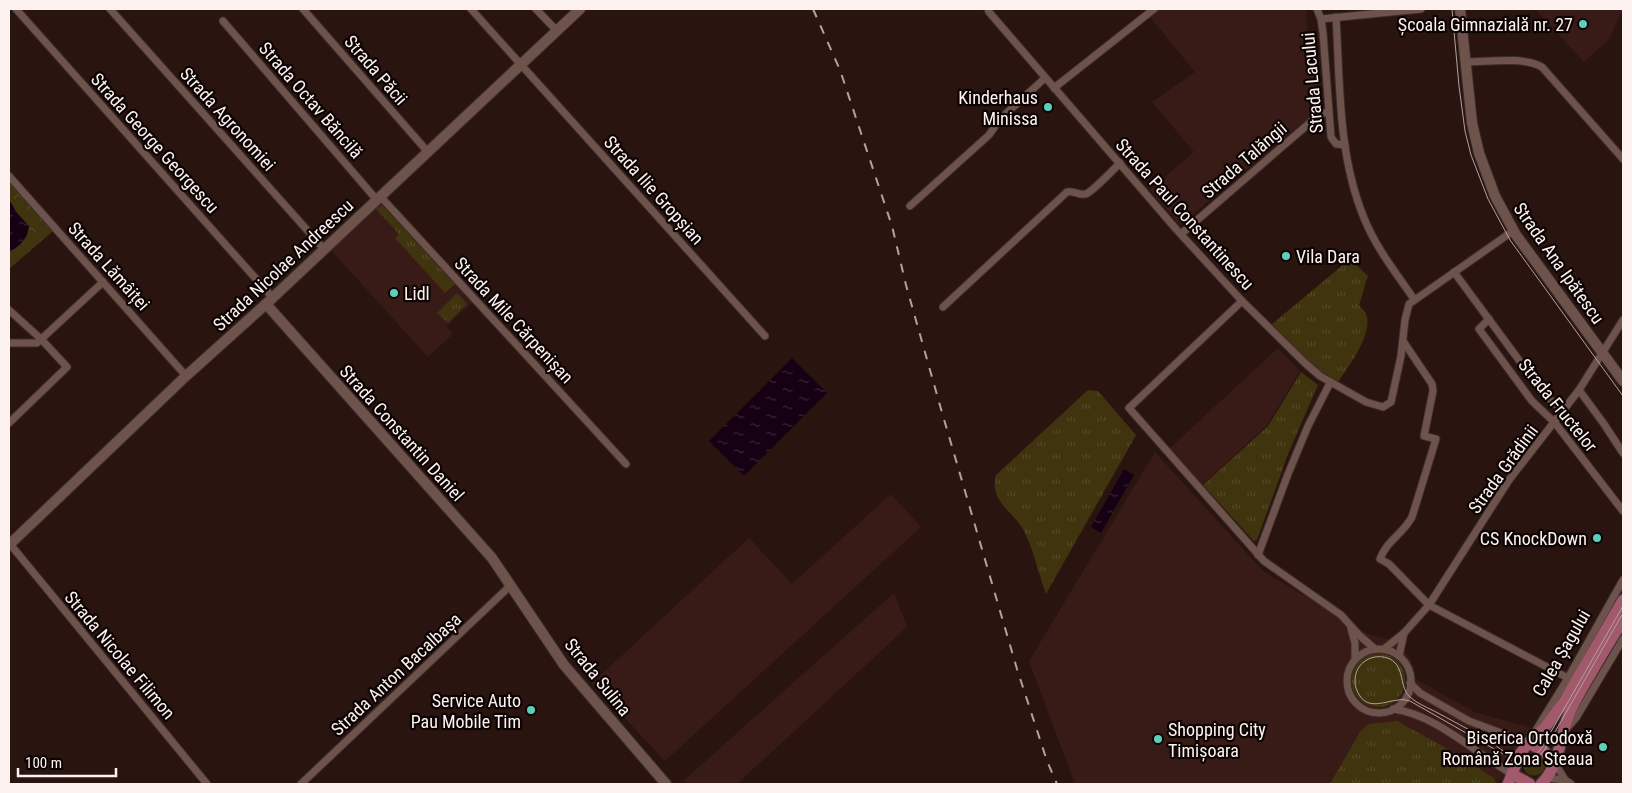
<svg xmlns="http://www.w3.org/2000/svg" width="1632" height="793" font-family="'Roboto Condensed',sans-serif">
<defs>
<pattern id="grass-tufts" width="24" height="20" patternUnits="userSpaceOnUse" patternTransform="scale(1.25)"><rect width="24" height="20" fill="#40340e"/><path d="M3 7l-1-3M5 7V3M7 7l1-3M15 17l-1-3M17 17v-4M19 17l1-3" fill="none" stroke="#534826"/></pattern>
<pattern id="park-crowns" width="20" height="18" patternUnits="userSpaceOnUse" patternTransform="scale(1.25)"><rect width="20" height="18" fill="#40340e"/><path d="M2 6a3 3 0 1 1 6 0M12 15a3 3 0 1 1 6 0" fill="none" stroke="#534826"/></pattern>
<pattern id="water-ripples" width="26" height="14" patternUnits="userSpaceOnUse" patternTransform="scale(1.25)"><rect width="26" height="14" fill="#160014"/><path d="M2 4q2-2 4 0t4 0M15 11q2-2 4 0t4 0" fill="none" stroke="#392636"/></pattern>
</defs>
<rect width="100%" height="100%" fill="#2a1410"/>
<g fill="#381b16">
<polygon points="1160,9 1306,9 1308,38 1313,38 1318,110 1180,225 1150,190 1194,152 1152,102 1195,72 1150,17"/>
<polygon points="1535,9 1623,9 1609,39 1584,62"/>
<polygon points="380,202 473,302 446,326 453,334 428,357 330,249"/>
<polygon points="1278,348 1300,371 1267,425 1202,485 1170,448"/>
<polygon points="1155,452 1263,571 1370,635 1395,641 1411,660 1416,679 1474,712 1532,728 1498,784 1075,784 1029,661"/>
<polygon points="891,494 921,527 665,761 592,683 749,538 792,584"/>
<polygon points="894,593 907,627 737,784 686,784 683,781"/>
</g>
<g fill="url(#grass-tufts)">
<polygon points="382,205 455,284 445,293 395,238 399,234 376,209"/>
<path d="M 1350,259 L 1368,276 C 1364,286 1363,295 1359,305 C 1361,308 1365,311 1366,314 C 1374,333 1348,367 1338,382 L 1317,371 L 1271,325 Z"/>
<polygon points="457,293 467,304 448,323 437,313"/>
<polygon points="1301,372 1318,385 1288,454 1257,540 1254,541 1203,485 1268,426"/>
<path d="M 1088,390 L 1098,391 L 1136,435 L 1046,594 C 1039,575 1033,548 1024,531 C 1014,511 989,503 996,475 Z"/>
<circle cx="1378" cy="680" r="27"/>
<polygon points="1397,721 1446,748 1494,778 1497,784 1330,784 1360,732 1369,724"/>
<path d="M 1541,755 C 1557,774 1524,786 1523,763 L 1534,760 Z"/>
</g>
<polygon fill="url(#park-crowns)" points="9,182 53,231 9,269"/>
<g fill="url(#water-ripples)">
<path d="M 9,201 L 12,204 L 16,212 L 29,226 C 28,239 20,246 9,252 Z"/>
<polygon points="792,358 827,393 744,476 709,441"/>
<polygon points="1124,469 1134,475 1101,533 1091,527"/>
</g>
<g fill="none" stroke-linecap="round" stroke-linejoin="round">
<g stroke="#3b2d2c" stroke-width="9">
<g id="street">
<polyline points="16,9 273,298"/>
<polyline points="110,9 324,249"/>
<polyline points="303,9 427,151"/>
<polyline points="471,9 765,336"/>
<polyline points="536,9 557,31"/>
<polyline points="988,9 989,12 1176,229 1242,301 1306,364 1320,376 1366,402 1383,407 1391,402 1401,356 1405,320 1409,304 1513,231"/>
<polyline points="1317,9 1321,19 1323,33 1331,137 1336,144 1345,145"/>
<path d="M 1336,17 C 1340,84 1338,155 1364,218 C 1376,248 1396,273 1414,299"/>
<polyline points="1321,19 1421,9"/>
<polyline points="223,21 376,199"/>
<path d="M 1465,62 C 1488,62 1523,56 1542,67 L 1623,159"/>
<polyline points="1054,88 1154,9"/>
<polyline points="9,176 186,376"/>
<polyline points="380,196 626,464"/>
<polyline points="910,206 989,135 1000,119 1045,78"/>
<polyline points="1181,234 1320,114 1328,112"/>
<polyline points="1454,272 1544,394 1563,411"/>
<polyline points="1242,301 1129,408 1264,561 1341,615 1360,636 1375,649"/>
<path d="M 943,307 L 1067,192 C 1074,190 1079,196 1086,194 C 1093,191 1113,170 1120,163"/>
<polyline points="9,310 41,339 67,367 9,423"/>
<polyline points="1489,319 1479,329 1532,401 1555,423 1623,511"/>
<path d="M 1403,341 L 1432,384 L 1433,391 L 1424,436 L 1436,439 L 1412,517 C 1403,534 1387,540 1380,559 L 1389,564 L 1429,605 L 1568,678"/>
<polyline points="9,343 37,343 103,282"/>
<polyline points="1579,390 1604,424 1623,453"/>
<polyline points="10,544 207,784"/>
<polyline points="1258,555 1288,474 1308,426 1330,383"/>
<polyline points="1351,629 1355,643 1355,659"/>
<polyline points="1384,649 1404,633 1429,605 1509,480 1579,390 1623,320"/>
<circle cx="1379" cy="681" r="32"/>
<polyline points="1399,656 1404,633"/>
<polyline points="1410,683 1420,693 1469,721 1528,743 1568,678 1623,580"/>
<path d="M 1393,709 C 1435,714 1475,753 1512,774"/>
<polyline points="1566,729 1576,718 1623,639"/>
<polyline points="1555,763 1565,780"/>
<polyline points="1547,778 1565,780 1571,784"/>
<polyline points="301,784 511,585"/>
</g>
</g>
<g stroke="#3b2d2c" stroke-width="12">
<g id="secondary">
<polyline points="1460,9 1472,123 1479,153 1495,196 1516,235 1623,381"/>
<polyline points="266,304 492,558 564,665 666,784"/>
<polyline points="9,545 186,376 266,304 580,9"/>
</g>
</g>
<g stroke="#3b2d2c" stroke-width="14">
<g id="primary">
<polyline points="1528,743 1544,751 1555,763"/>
<polyline points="1512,774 1530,784"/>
<polyline points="1508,784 1520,754 1528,743 1544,729 1564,702 1623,600"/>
<path d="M 1541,784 C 1562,764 1559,732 1572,707 C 1588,677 1606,648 1623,620"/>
</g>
</g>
<use href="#street" stroke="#6e534d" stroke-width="7"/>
<use href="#secondary" stroke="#6e534d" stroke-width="10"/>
<use href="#primary" stroke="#a1596b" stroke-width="11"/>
<g stroke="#b1a2a0" stroke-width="1">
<polyline points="1452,9 1459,86 1465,131 1471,155 1488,199 1510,240 1623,396"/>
<path d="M 1623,606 L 1541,749 C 1536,756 1526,759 1517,758 C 1506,755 1495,744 1484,738 C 1468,729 1451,720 1434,711 C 1426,707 1417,703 1411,698 C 1398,687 1406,668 1390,659 C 1379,654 1366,657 1359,667 C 1355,673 1354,681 1356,688 C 1365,713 1383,701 1399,700 C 1402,699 1406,700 1410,701 L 1510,758 C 1523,763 1535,761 1544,751 L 1623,613"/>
</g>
<polyline stroke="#b1a2a0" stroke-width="2" stroke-dasharray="9 9" stroke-linecap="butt" points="813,9 840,70 892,226 906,285 941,409 1017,669 1047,761 1057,784"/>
</g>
<g fill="#5cceba" stroke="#0c0403" stroke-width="2">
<circle cx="1583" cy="24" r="5"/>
<circle cx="1048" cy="107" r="5"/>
<circle cx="1286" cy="256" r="5"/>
<circle cx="394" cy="293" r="5"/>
<circle cx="1597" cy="538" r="5"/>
<circle cx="531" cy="710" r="5"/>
<circle cx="1158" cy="739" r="5"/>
<circle cx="1603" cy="747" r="5"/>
</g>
<g text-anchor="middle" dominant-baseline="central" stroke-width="4.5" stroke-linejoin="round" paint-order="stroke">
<g font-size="18" fill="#fdf2f0" stroke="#0c0403" text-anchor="end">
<text x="1573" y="24">Școala Gimnazială nr. 27</text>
<text x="1038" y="97">Kinderhaus<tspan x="1038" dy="21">Minissa</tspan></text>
<text x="1296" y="256" text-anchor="start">Vila Dara</text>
<text x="404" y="293" text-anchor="start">Lidl</text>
<text x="1587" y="538">CS KnockDown</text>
<text x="521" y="700">Service Auto<tspan x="521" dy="21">Pau Mobile Tim</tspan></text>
<text x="1168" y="729" text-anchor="start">Shopping City<tspan x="1168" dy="21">Timișoara</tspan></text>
<text x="1593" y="737">Biserica Ortodoxă<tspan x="1593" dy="21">Română Zona Steaua</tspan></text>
</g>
<g font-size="18" fill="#fdf2f0" stroke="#0c0403">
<text transform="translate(376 70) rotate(49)">Strada Păcii</text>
<text transform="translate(1312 83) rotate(-95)">Strada Lacului</text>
<text transform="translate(311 100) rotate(49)">Strada Octav Băncilă</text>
<text transform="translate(228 119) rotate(48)">Strada Agronomiei</text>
<text transform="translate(155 143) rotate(48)">Strada George Georgescu</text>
<text transform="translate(1244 160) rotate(-41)">Strada Talăngii</text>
<text transform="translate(654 190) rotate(48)">Strada Ilie Gropșian</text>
<text transform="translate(1185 214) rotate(48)">Strada Paul Constantinescu</text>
<text transform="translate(1559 263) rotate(55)">Strada Ana Ipătescu</text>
<text transform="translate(283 265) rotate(-43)">Strada Nicolae Andreescu</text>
<text transform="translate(109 266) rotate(48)">Strada Lămâiței</text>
<text transform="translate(514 320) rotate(47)">Strada Mile Cărpenișan</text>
<text transform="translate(1558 405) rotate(51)">Strada Fructelor</text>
<text transform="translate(402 433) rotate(48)">Strada Constantin Daniel</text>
<text transform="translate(1503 469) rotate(-54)">Strada Grădinii</text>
<text transform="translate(1561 653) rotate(-60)">Calea Șagului</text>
<text transform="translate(120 655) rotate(50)">Strada Nicolae Filimon</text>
<text transform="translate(396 674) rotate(-43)">Strada Anton Bacalbașa</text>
<text transform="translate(598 677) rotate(51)">Strada Sulina</text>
</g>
</g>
<rect width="1632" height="793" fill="none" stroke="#fdf2f0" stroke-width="20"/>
<path d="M18 768v8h98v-8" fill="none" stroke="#fdf2f0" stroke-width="2.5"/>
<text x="25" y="768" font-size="15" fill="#fdf2f0" stroke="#0c0403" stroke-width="4" paint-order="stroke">100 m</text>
</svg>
